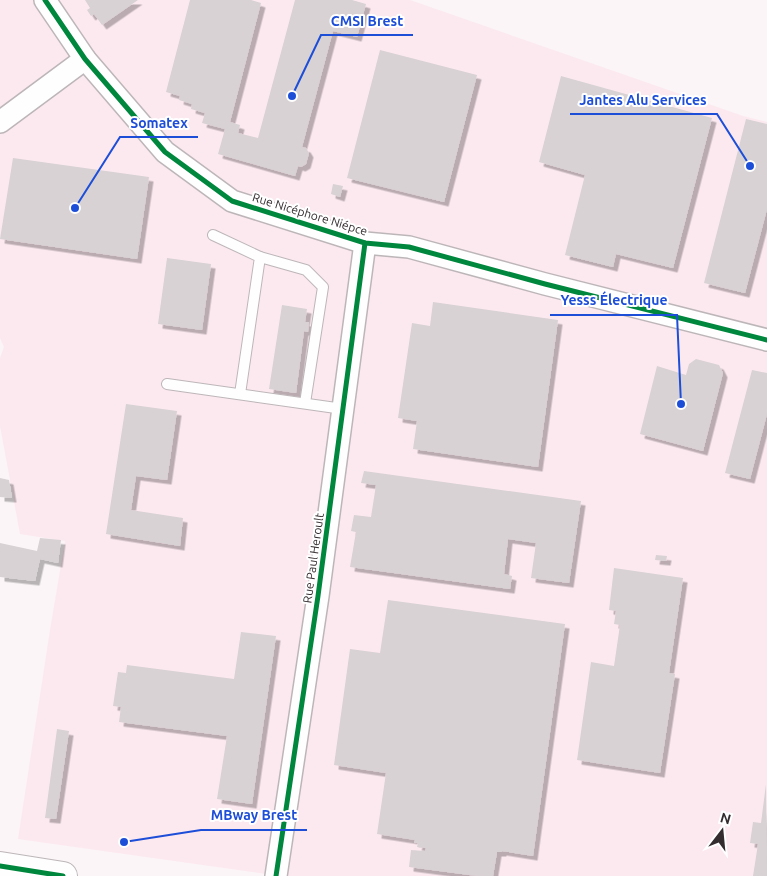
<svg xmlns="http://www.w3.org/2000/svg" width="767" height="876" font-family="Ubuntu,sans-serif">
<defs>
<filter id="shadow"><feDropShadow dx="4.5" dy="4.5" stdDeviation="0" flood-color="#0004"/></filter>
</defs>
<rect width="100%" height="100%" fill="#fbf5f7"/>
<polygon fill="#fce9f0" points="0,0 410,0 743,116 767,122 767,876 281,876 18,839 50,630 65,541 20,534 0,426 0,358 4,347 0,338"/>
<g fill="#d8d2d4" filter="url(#shadow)">
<polygon points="85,0 138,0 102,25 94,14 91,16 87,10 90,8"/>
<polygon points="190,0 251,0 261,3 230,122 240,125 238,133 258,138 295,0 352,0 366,4 357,37 333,31 302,147 306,148 309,153 306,164 301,167 298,166 295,176 218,154 225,129 202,123 205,113 191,109 192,104 179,100 180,96 166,92"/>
<polygon points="380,50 477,75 444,202 347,178"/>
<polygon points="561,76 712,118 673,268 616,254 613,267 565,255 585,175 539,162"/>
<polygon points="746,119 767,124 767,209 745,293 704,283"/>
<polygon points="13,158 149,177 137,259 0,239"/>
<polygon points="333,184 343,186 340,197 331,194"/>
<polygon points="167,258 211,264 202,330 158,324"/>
<polygon points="433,302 558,320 538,467 413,449 417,421 398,418 412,323 430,326"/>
<polygon points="282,305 307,309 305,322 309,322 308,332 304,331 296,393 269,389"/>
<polygon points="696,359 719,365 723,373 703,451 640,434 657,366 686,375 689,364"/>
<polygon points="752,370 767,373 767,414 750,479 725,473"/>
<polygon points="126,404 177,411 167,480 136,476 131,510 183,518 180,546 106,534"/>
<polygon points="364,471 581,501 569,583 531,578 536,543 508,539 504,574 512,576 510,589 350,567 356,532 351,531 354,515 371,517 376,485 361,483"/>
<polygon points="0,478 9,480 12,498 0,497"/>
<polygon points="40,538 61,540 58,563 40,559 35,581 0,577 0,543 37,551"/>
<polygon points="656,555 667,556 666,561 655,560"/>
<polygon points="614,568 683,578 669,673 675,674 660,773 577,760 591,662 614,666 620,625 614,624 616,611 609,610"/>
<polygon points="388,600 565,624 533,856 502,851 502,852 497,852 493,876 477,876 409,867 411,850 425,851 426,848 417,847 418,843 414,843 415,840 377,834 386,773 334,765 350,649 380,653"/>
<polygon points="241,632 276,636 252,804 217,799 227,736 119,722 121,707 113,706 118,672 126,673 127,665 234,679"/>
<polygon points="57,729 69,731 56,819 45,818"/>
<polygon points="766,784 767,876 753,876 758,844 750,843 753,822 761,823"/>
</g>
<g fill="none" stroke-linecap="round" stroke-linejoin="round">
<g stroke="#bdb6b9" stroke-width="12">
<g id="lane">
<polyline points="213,235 260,257 240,394"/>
<polyline points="260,257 306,270 323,287 305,403"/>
<polyline points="167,384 343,409"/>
</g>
</g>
<g stroke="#bdb6b9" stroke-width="24">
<g id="street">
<polyline points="45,0 85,59 165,152 232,201 365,243 409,247 545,284 767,340"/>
<polyline points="0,122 85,59"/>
<polyline points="276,876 318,596 365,243"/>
</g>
</g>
<g stroke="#bdb6b9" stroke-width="30">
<polyline id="secondary" points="0,866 63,876"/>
</g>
<use href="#lane" stroke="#fefefe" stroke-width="10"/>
<use href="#street" stroke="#fefefe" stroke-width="21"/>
<use href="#secondary" stroke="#fefefe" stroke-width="28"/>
<g stroke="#fff" stroke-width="8">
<g id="cycleway">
<polyline points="45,0 85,59 165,152 232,201 365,243 409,247 545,284 767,340"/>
<polyline points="0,866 63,876"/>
<polyline points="276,876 318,596 365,243"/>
</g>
</g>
<use href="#cycleway" stroke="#00873e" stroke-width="5"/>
</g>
<g text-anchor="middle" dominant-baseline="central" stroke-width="4" stroke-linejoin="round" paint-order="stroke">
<g font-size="12" fill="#342d30" stroke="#fff">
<text transform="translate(310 214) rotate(17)">Rue Nicéphore Niépce</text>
<text transform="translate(313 558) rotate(-82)">Rue Paul Heroult</text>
</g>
</g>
<path fill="none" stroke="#1d4ed8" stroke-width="2" d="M292 96L321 35H413M750 166L717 114H570M75 208L120 137H198M681 404L677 315H550M124 842L201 830H307"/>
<g fill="#1d4ed8" stroke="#fff" stroke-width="2">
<circle cx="292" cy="96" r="5"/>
<circle cx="750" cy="166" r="5"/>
<circle cx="75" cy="208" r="5"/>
<circle cx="681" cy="404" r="5"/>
<circle cx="124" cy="842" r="5"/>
</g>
<g font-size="14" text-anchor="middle" font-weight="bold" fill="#1d4ed8" stroke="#fff" stroke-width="4" stroke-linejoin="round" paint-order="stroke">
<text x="367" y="26">CMSI Brest</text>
<text x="643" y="105">Jantes Alu Services</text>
<text x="159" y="128">Somatex</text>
<text x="614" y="305">Yesss Électrique</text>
<text x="254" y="820">MBway Brest</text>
</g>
<g transform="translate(722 831) rotate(16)" stroke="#ffffff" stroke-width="4" paint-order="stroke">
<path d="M0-4L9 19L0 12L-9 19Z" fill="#342d30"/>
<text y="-8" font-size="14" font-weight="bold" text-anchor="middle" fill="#342d30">N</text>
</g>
</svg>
